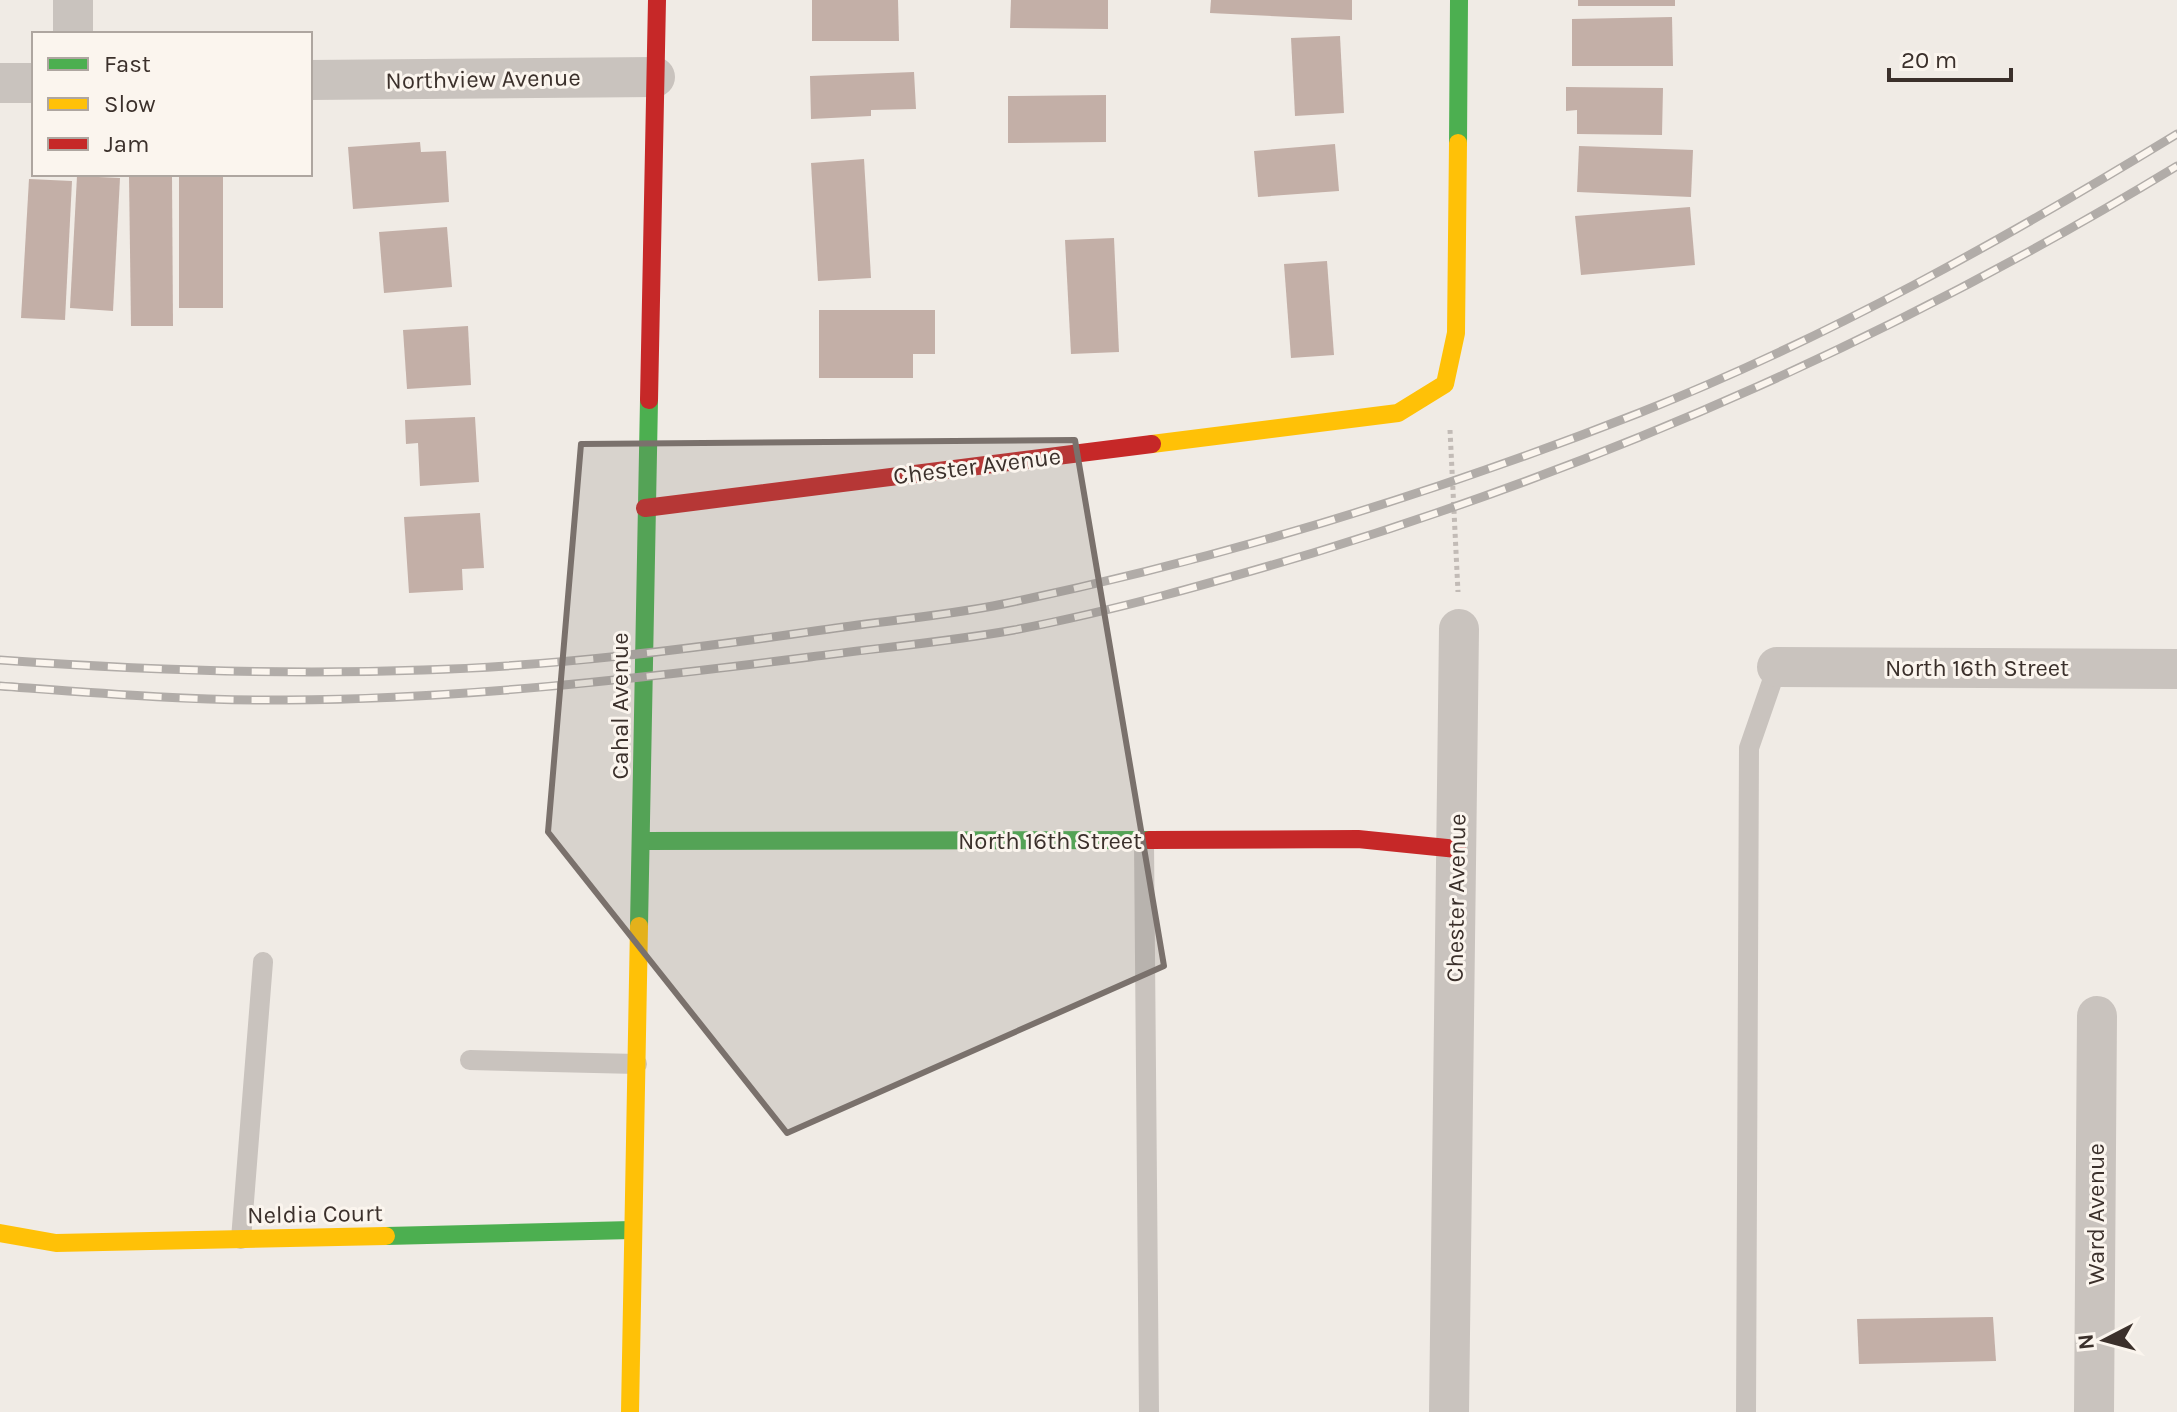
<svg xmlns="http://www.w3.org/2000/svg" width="2177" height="1412" font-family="Karla,sans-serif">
<rect width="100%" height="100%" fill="#f0ebe5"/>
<g fill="#c3afa7">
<polygon points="812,0 898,0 899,41 812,41"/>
<polygon points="1011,0 1108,0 1108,29 1010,28"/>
<polygon points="1211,0 1352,0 1352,20 1210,13"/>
<rect x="1578" y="0" width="97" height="6"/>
<polygon points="1672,17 1673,66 1572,66 1572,19"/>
<polygon points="1340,36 1344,113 1295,116 1291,38"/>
<polygon points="914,72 916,109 871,110 871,116 811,119 810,76"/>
<polygon points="1566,87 1663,88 1662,135 1577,134 1577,110 1566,111"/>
<polygon points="1106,95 1106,142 1008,143 1008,96"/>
<polygon points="420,142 421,152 446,151 449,202 353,209 348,147"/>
<polygon points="1335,144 1339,191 1258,197 1254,151"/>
<polygon points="1579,146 1693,150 1691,197 1577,192"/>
<polygon points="864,159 871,278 818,281 811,163"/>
<polygon points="77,176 120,178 113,311 70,308"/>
<polygon points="129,176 172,176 173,326 131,326"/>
<rect x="179" y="177" width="44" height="131"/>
<polygon points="29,179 72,181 65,320 21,318"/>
<polygon points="1690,207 1695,265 1581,275 1575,216"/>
<polygon points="447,227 452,287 384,293 379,232"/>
<polygon points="1114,238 1119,352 1071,354 1065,240"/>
<polygon points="1327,261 1334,355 1291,358 1284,264"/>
<polygon points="819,310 935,310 935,354 913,354 913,378 819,378"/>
<polygon points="468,326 471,385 407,389 403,330"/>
<polygon points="475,417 479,482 420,486 418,443 406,444 405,420"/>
<polygon points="480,513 484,568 462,569 463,590 409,593 404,517"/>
<polygon points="1993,1317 1996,1361 1859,1364 1857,1319"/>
</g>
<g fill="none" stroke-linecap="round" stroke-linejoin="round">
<polyline stroke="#c2bbb6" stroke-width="5" stroke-dasharray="4 4" stroke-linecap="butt" points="1450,430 1458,592"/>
<g stroke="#c9c3be" stroke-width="20">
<polyline points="1144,842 1149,1412"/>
<polyline points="470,1060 637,1064"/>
<polyline points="241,1239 263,962"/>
<polyline points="1746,1412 1749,748 1777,667"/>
</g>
<g stroke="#c9c3be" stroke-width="40">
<polyline points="73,0 73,34"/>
<polyline points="310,80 655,77"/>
<polyline points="0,83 34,83"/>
<polyline points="1777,667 2177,669"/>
<polyline points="1449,1412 1459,629"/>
<polyline points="2094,1412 2097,1016"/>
</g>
<g stroke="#4caf50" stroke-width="18">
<polyline points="1458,143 1459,0"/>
<polyline points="643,841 1149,840"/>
<polyline points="639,926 649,400"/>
<polyline points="386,1236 632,1230"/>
</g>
<g stroke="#ffc107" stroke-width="18">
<polyline points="1152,444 1398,413 1445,384 1456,333 1458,143"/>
<polyline points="0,1233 56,1243 386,1236"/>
<polyline points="630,1412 639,926"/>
</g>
<g stroke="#c62828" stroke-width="18">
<polyline points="649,400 657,0"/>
<polyline points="645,508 1152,444"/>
<polyline points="1149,840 1358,839 1457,849"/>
</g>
<g stroke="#b1aca8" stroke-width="9">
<g id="rail">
<path d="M 0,660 C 141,670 282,675 423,670 C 557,666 690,649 822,630 C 882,621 944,616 1003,604 C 1220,559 1433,494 1639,413 C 1826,339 2005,239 2177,134"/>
<path d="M 0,686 C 95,693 190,701 286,700 C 461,699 636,679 810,657 C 877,648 947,642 1014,630 C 1114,611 1215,582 1313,553 C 1620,459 1902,333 2177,166"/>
</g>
</g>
<use href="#rail" stroke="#fbf5ee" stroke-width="6" stroke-dasharray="18" stroke-linecap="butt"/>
</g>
<path fill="#7a716c" fill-opacity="0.2" stroke="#7a716c" stroke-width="6" stroke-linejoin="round" d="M 1075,440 L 1164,966 L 787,1133 L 548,832 L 581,444 Z"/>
<g text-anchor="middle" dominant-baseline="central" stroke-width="6" stroke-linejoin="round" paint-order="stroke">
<g font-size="24" fill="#3b302b" stroke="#fbf5ee">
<text transform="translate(483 79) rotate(-1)">Northview Avenue</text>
<text transform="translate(977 466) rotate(-7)">Chester Avenue</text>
<text x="1977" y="668">North 16th Street</text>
<text transform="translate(620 706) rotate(-90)">Cahal Avenue</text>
<text x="1050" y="841">North 16th Street</text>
<text transform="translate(1456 898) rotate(-89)">Chester Avenue</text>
<text transform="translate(315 1214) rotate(-1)">Neldia Court</text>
<text transform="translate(2096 1214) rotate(-90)">Ward Avenue</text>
</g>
</g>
<rect x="32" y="32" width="280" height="144" fill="#fbf5ee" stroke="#aea6a0" stroke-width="2"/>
<rect x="48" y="58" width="40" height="12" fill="#4caf50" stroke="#aea6a0" stroke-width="2"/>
<text x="104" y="72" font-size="24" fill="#3b302b">Fast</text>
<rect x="48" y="98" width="40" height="12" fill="#ffc107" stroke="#aea6a0" stroke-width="2"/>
<text x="104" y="112" font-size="24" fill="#3b302b">Slow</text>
<rect x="48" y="138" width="40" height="12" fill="#c62828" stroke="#aea6a0" stroke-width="2"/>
<text x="104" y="152" font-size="24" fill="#3b302b">Jam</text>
<g transform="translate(2105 1340) rotate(264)" stroke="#fbf5ee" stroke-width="6" paint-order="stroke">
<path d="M0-6L14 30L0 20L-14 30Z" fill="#3b302b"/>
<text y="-12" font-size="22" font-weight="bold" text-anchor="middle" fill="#3b302b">N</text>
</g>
<path d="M1889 68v12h122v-12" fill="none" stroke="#3b302b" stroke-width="4"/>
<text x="1901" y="68" font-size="24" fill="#3b302b" stroke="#fbf5ee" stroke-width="6" paint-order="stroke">20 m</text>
</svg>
